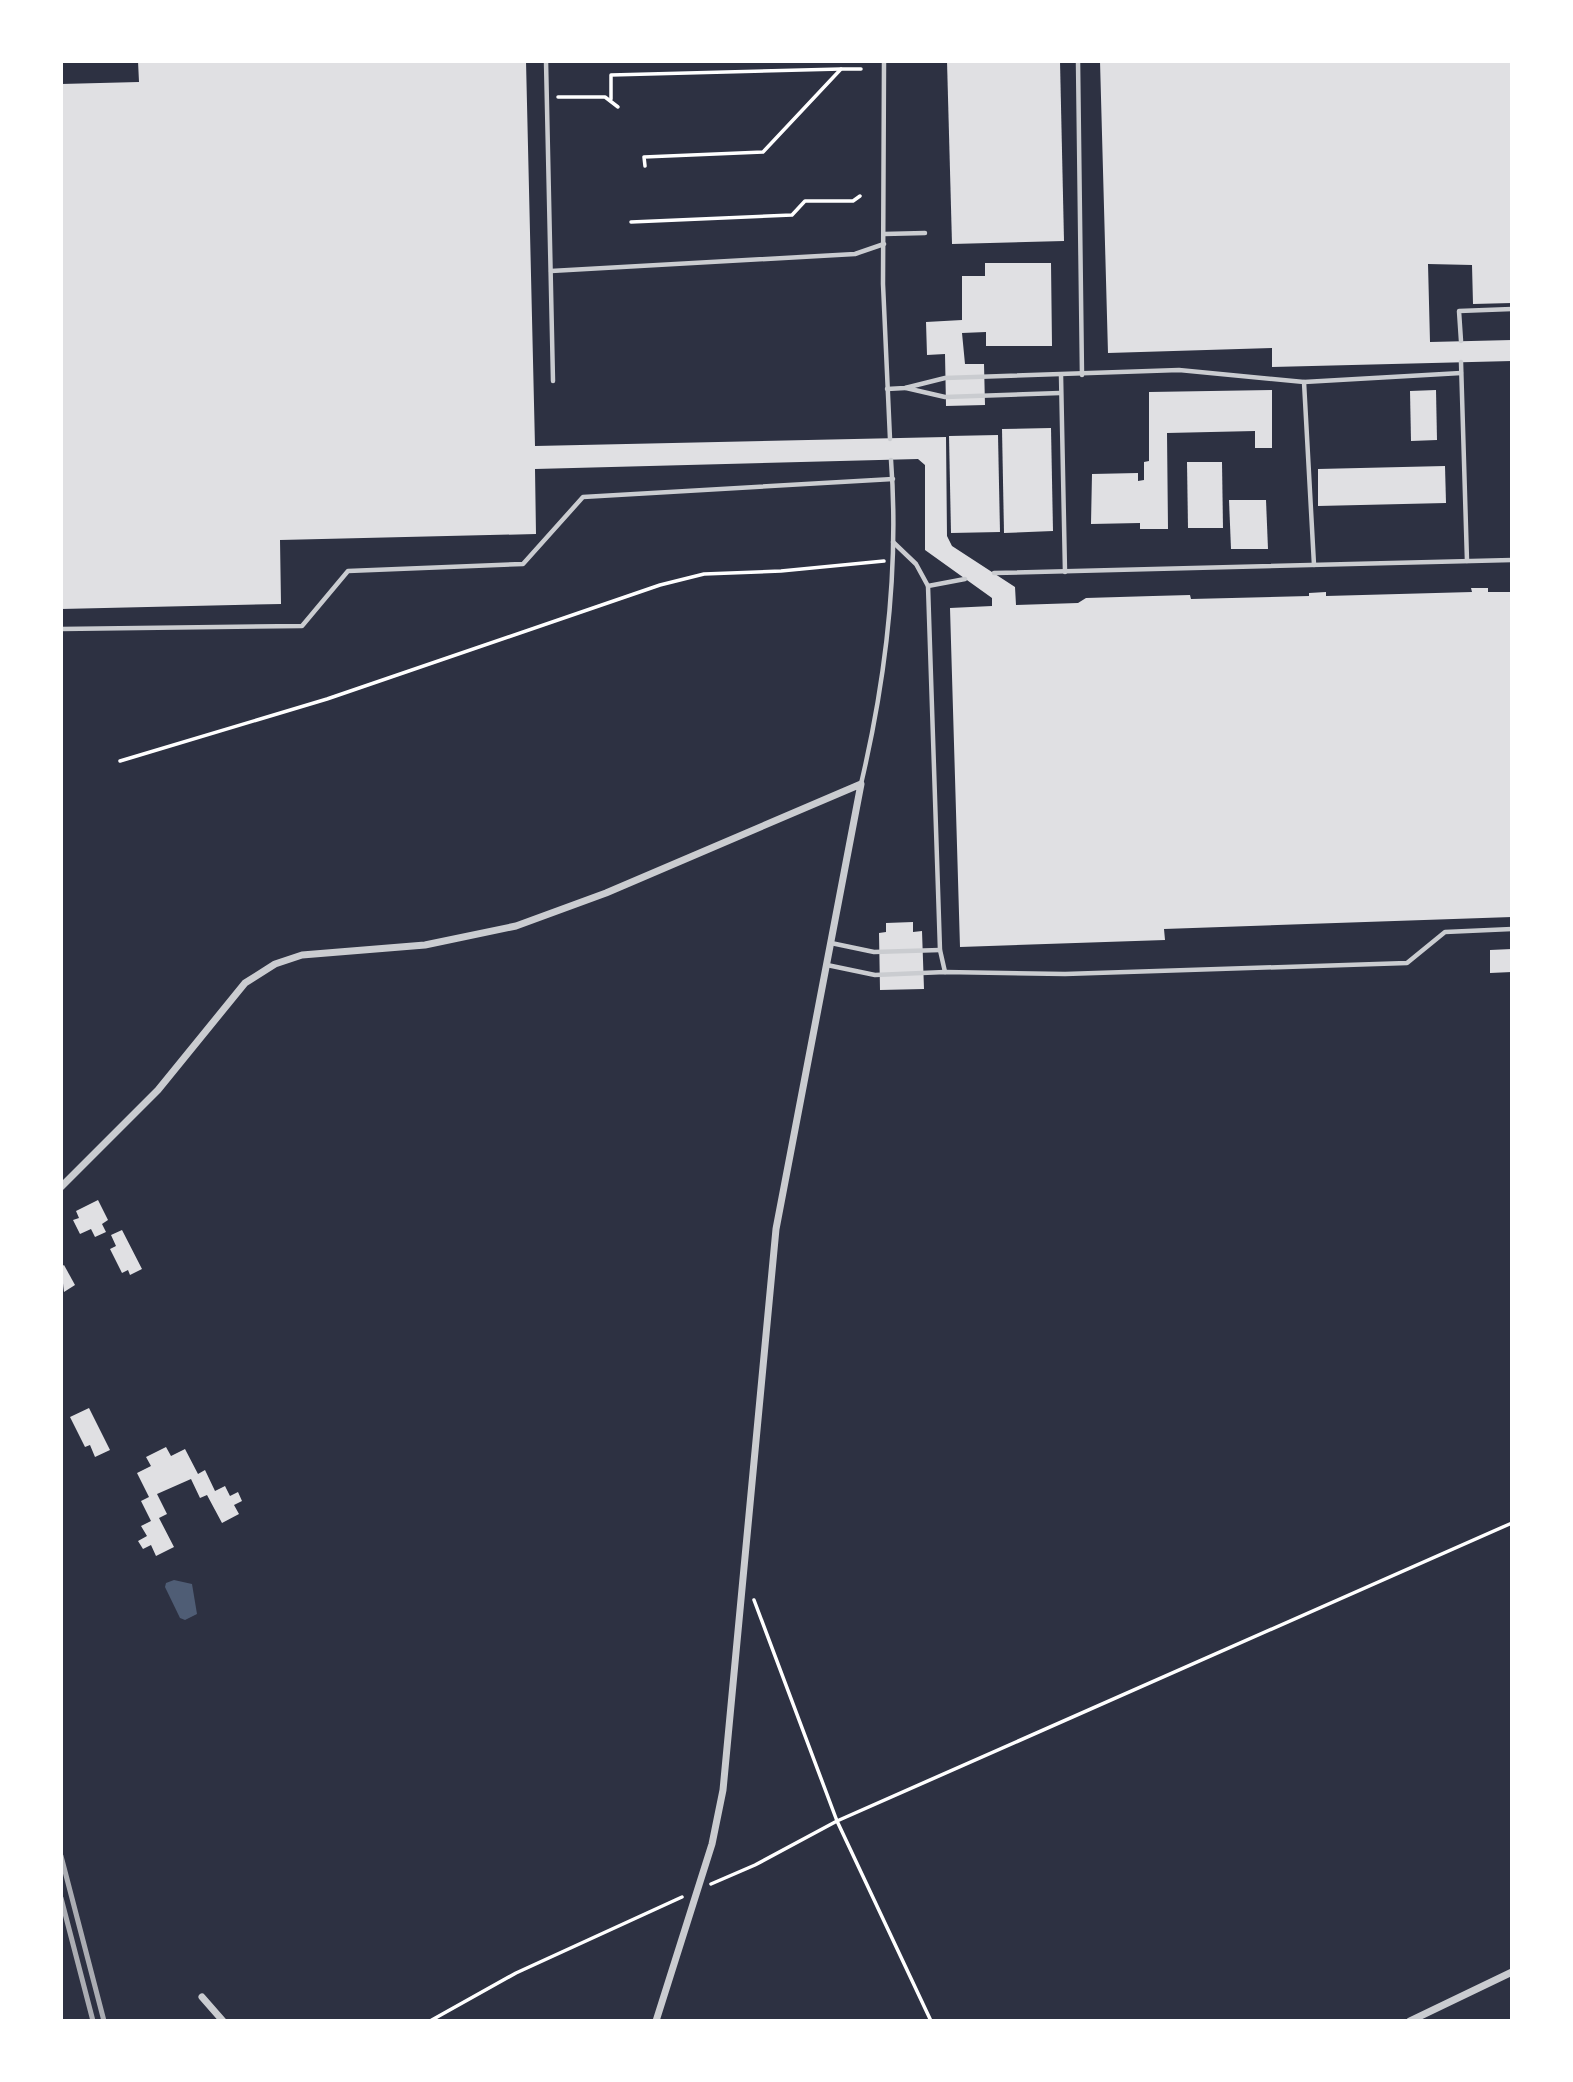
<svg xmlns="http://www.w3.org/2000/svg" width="1573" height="2082" font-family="Spectral,serif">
<rect width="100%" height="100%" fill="#2d3142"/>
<polygon fill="#4f5d75" points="174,1580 192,1584 197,1614 185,1620 180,1618 165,1587 166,1583"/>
<g fill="#e0e0e3">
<polygon points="138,61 526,61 535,446 946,437 947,536 952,546 1015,587 1016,605 1078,603 1086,598 1153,596 1190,595 1191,599 1309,596 1309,593 1326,592 1326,596 1472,592 1471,588 1488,588 1488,592 1512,592 1512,917 1164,929 1165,940 960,947 950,608 992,606 992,598 925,550 925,465 918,459 535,469 536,534 280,540 281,604 61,609 61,84 139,82"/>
<polygon points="947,61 1060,61 1064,241 952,244"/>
<polygon points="1100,61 1512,61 1512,303 1473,304 1472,265 1428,264 1430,342 1512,340 1512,361 1272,367 1272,348 1108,353"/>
<polygon points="985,263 1051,263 1052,346 986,346 986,332 962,333 965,364 984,364 985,405 946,406 945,354 927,355 926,322 962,320 962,276 985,276"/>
<polygon points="1272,390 1272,448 1255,448 1255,431 1167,433 1168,529 1140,529 1140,523 1091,524 1092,474 1138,473 1138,481 1144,480 1144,462 1149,461 1149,392"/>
<polygon points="1436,390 1437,440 1411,441 1410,391"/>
<polygon points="1051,428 1053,531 1004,533 1002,429"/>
<polygon points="998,435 1000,532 951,533 949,436"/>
<polygon points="1187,462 1222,462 1223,528 1188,528"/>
<polygon points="1445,466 1446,503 1318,506 1318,469"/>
<polygon points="1229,500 1266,500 1268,549 1231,549"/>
<polygon points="913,922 913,932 922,931 924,989 880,990 879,933 886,932 886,923"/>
<polygon points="1512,949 1512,972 1490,973 1490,950"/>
<polygon points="98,1200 108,1220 102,1224 106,1232 95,1237 91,1229 80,1234 73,1220 79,1218 76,1211"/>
<polygon points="122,1230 142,1269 130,1275 128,1270 122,1273 110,1249 116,1246 111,1235"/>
<polygon points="64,1265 75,1285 64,1292 61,1267"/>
<polygon points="89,1408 110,1450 95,1457 90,1445 85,1447 70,1417"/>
<polygon points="166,1447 171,1456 185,1449 198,1474 205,1470 215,1491 225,1486 230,1496 238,1492 242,1501 234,1505 239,1514 222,1523 207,1495 200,1498 191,1479 157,1494 167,1514 159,1518 174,1547 156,1556 151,1545 143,1549 138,1541 147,1536 141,1526 151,1521 141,1501 149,1497 137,1473 151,1466 146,1457"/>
</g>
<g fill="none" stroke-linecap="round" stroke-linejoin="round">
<g stroke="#fff" stroke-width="3.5">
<polyline points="558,97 605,97 618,107"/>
<polyline points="611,99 611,75 841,69"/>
<polyline points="645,166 644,157 763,152 841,69 861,69"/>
<polyline points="631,222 792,215 805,201 853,201 860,196"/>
<polyline points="120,761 327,699 660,585 704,574 781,571 884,561"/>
<polyline points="754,1600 837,1821 1512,1523"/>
<polyline points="711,1884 755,1865 837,1821 931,2021"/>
<polyline points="430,2021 516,1973 682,1897"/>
</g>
<g stroke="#caccd0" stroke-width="4.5">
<polyline points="546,61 553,381"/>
<polyline points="884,61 883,284 890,439"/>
<polyline points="1078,61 1082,375"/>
<polyline points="884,234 925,233"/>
<polyline points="551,271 855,254 884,244"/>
<polyline points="1461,341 1459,311 1512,309"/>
<polyline points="1461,362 1467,561"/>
<polyline points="1061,375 1065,572"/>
<polyline points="1304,382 1314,565"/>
<polyline points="906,388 945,397 1060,393"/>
<polyline points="887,389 905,388 945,378 1179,370 1304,382 1461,373"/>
<polyline points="893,542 916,564 928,586"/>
<polyline points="994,573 1512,560"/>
<polyline points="61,629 302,626 348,571 523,564 583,497 893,479"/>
<path d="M 861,784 C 886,678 899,568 891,460"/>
<polyline points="831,943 874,952 940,950"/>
<polyline points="827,965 875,975 945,972 1065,974 1407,963 1445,932 1512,929"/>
<polyline points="945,972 940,950 928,586 965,579"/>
</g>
<g stroke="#caccd0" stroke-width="7">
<polyline points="61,1187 158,1090 245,983 275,964 302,955 425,945 516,926 606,893 861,784 776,1229 723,1790 712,1844 656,2021"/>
<polyline points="202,1997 223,2021"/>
<polyline points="1410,2021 1512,1972"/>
</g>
<g stroke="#abadb3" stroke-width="5">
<polyline points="61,1856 104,2021"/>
<polyline points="61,1898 93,2021"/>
</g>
</g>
<rect width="1573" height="2082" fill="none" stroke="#ffffff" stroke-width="126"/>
</svg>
